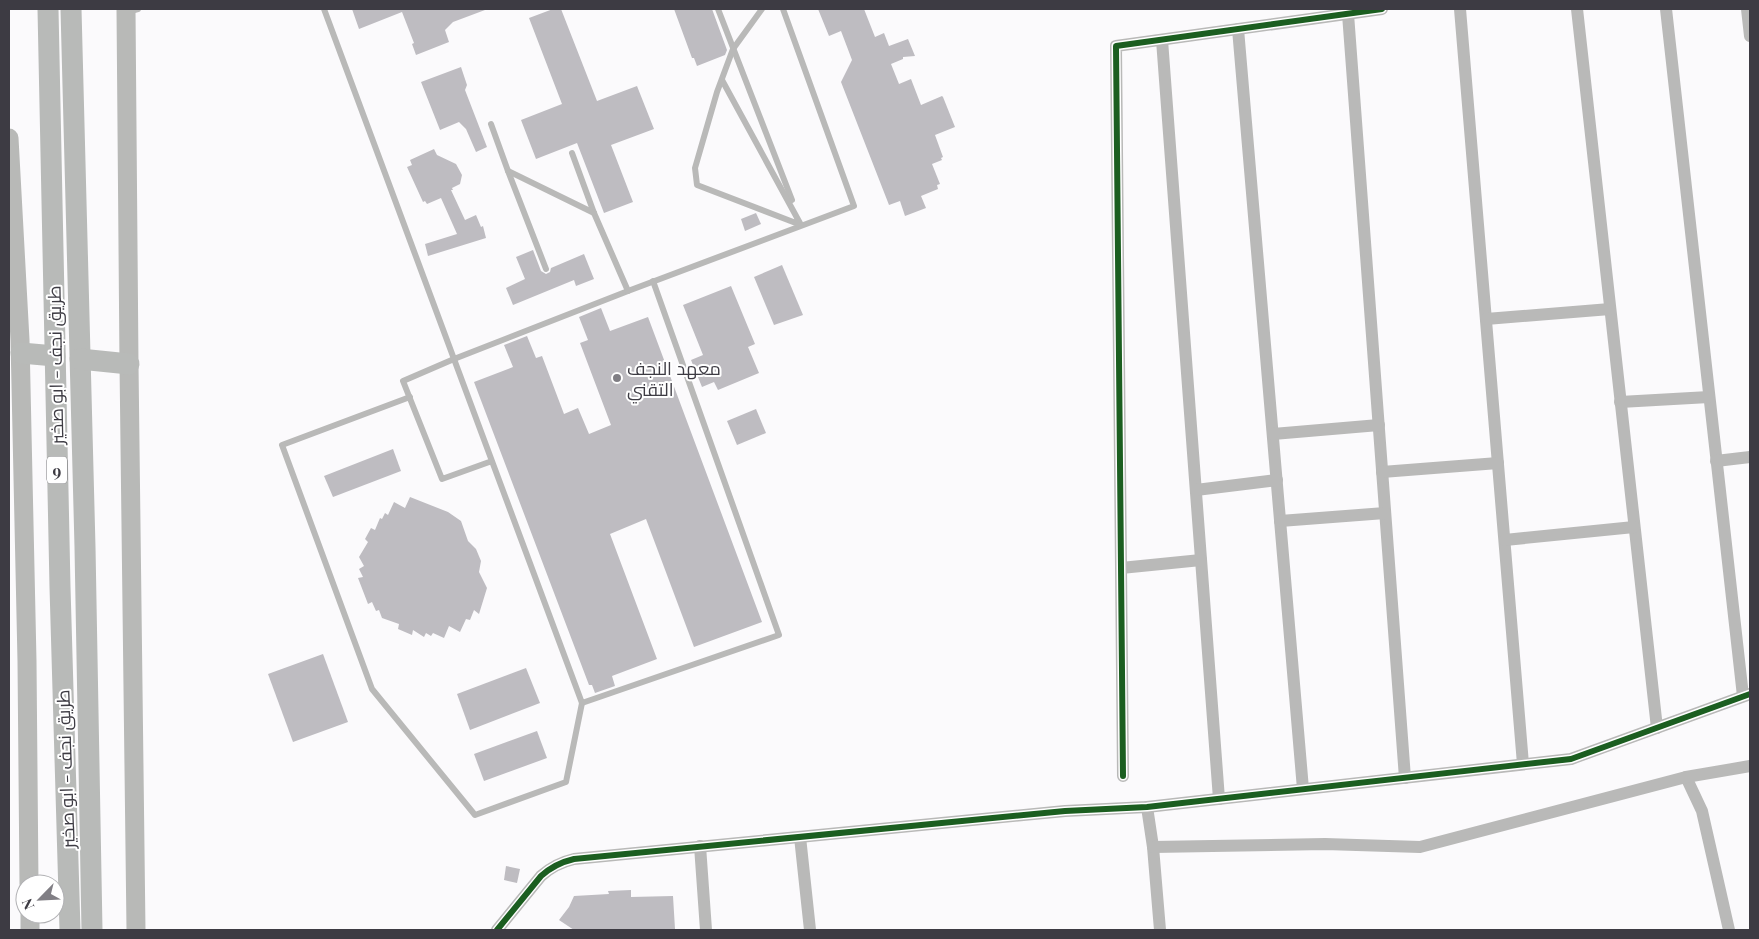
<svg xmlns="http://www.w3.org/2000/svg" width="1759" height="939" font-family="'Playfair Display',Cairo,serif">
<rect width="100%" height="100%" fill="#fbfafc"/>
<g fill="#bebcc1">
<polygon points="352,9 485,9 485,10 453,22 445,30 449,42 416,55 412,44 414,43 402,12 359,29"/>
<polygon points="553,9 561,9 597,101 637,86 654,129 611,145 633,202 604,213 577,143 536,159 521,120 562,104 529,18"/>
<polygon points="674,9 712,9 727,50 725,55 697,66 694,58 692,58"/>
<polygon points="818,9 864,9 875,37 884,33 889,46 908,39 915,56 903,57 903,59 891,64 899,84 911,79 921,105 942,96 943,97 955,127 935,135 943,157 941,158 942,160 932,164 940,184 937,185 938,189 921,196 926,208 905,216 900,201 889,205 841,82 852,60 841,31 829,36"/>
<polygon points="461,67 467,85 465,90 487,147 476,152 466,129 459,122 440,130 421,82"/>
<polygon points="434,149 437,155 456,164 462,175 460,184 452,188 453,190 451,190 465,220 476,215 481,227 483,226 486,238 428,256 425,244 457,234 441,198 427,204 425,201 423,202 407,167 412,165 410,160"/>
<polygon points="756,213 761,224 745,231 741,219"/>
<polygon points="533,250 541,271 546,274 550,272 551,268 584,254 594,279 576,286 574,280 513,305 506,288 525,279 516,257"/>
<polygon points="782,265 803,315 774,325 754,277"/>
<polygon points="731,286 755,344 748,347 759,373 718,390 714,382 702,387 691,360 703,355 683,305"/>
<polygon points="601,308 610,331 648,317 762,622 694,647 646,519 610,534 657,659 612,676 615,686 595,693 592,685 589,685 474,382 513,367 504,345 527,336 536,358 542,356 564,414 578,408 589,434 611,425 580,343 588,340 579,317"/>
<polygon points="756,409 766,433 737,445 727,421"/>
<polygon points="393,449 401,471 333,497 324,476"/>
<polygon points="410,497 448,512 461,521 468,541 476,549 481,561 479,572 487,588 479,614 474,610 470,620 466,619 460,632 449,626 444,638 433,633 431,636 426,633 424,637 413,630 412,635 398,629 399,624 382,618 379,610 376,611 372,602 368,604 358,578 363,577 359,569 364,566 359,557 368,542 365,539 371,528 375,530 380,518 382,519 385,513 388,515 394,502 405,508"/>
<polygon points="323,654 348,722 293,742 268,674"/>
<polygon points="526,668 540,703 470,730 457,694"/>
<polygon points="537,731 547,758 484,781 474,754"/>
<polygon points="506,866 520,869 517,883 504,880"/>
<polygon points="631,890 631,897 673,896 675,929 574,930 559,920 569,907 574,896 609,894 608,891"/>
</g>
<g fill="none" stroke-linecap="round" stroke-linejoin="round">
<g stroke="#b9b9b8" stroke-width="6">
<polyline points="324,9 454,359 628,291 854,206 783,9"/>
<polyline points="718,9 792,200"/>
<polyline points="127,12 138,9"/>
<polyline points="722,80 801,225 697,185 695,168 717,92 733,49 762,9"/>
<polyline points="491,124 508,171 546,269"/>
<polyline points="572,153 594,213 628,291"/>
<polyline points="508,171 594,213"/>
<polyline points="410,397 282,445 372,689 475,815 566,782 582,703"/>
<polyline points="492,461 442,479 403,381 454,359 582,703 779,635 653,281"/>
</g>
<g stroke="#b9b9b8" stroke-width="12">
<polyline points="1460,9 1523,764"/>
<polyline points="1577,9 1657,728"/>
<polyline points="1666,9 1743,696"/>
<polyline points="1747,9 1750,36"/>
<polyline points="1348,14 1405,778"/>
<polyline points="1238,29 1303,789"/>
<polyline points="1162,40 1219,799"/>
<polyline points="1486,319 1610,309"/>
<polyline points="1620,402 1709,397"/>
<polyline points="1273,434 1379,425"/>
<polyline points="1716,461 1750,457"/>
<polyline points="1382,472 1498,463"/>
<polyline points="1196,490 1277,480"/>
<polyline points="1280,521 1385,513"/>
<polyline points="1505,540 1634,527"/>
<polyline points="1121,568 1201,560"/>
<polyline points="1123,776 1116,46 1382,9"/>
<polyline points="1686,777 1702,811 1729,930"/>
<polyline points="1147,807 1153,847 1160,930"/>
<polyline points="800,837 810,930"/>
<polyline points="700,846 706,930"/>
<polyline points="1153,847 1325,844 1420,847 1686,777 1750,766"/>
<path d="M 497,930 L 541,876 C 551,867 561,862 574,859 L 1065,811 L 1147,807 L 1571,759 L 1750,694"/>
</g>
<g stroke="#b8b9b7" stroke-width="19">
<polyline points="126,9 129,364 136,930"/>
<polyline points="9,138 20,340 27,661 29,884"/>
<polyline points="30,914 30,930"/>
</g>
<g stroke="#b8bab8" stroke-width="21">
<polyline points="48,9 60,587 70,930"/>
<polyline points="71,9 85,547 92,930"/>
<polyline points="21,353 55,356"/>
<polyline points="80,359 129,364"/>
</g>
<g stroke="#fff" stroke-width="9">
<g id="cycleway">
<polyline points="1123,776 1116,46 1382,9"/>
<path d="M 497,930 L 541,876 C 551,867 561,862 574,859 L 1065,811 L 1147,807 L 1571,759 L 1750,694"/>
</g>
</g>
<use href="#cycleway" stroke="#1b5e20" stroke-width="6"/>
</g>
<circle fill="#807e84" stroke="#fff" stroke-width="2" cx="617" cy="378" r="5"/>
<g text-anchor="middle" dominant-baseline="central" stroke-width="4" stroke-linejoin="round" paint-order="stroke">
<rect fill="#fff" stroke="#77767b" stroke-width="1" x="47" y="456.5" width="20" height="27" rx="4"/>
<g font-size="16" font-weight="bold" fill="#3d3b43">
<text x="57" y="470">9</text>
</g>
<g font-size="18" fill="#3d3b43" stroke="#fff">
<text transform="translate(55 365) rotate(-91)">طريق نجف - ابو صخير</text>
<text transform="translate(65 769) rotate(-92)">طريق نجف - ابو صخير</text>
</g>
<g font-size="18" fill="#3d3b43" stroke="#fff" text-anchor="start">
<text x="627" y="368">معهد النجف<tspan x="627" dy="21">التقني</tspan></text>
</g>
</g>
<rect width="1759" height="939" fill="none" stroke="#3d3b43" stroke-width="20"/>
<g transform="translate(40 899) rotate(246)"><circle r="24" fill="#ffffff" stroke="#b1b1b4"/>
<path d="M0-4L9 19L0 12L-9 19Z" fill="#807e84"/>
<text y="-8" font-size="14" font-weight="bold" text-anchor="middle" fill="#3d3b43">N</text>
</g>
</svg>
